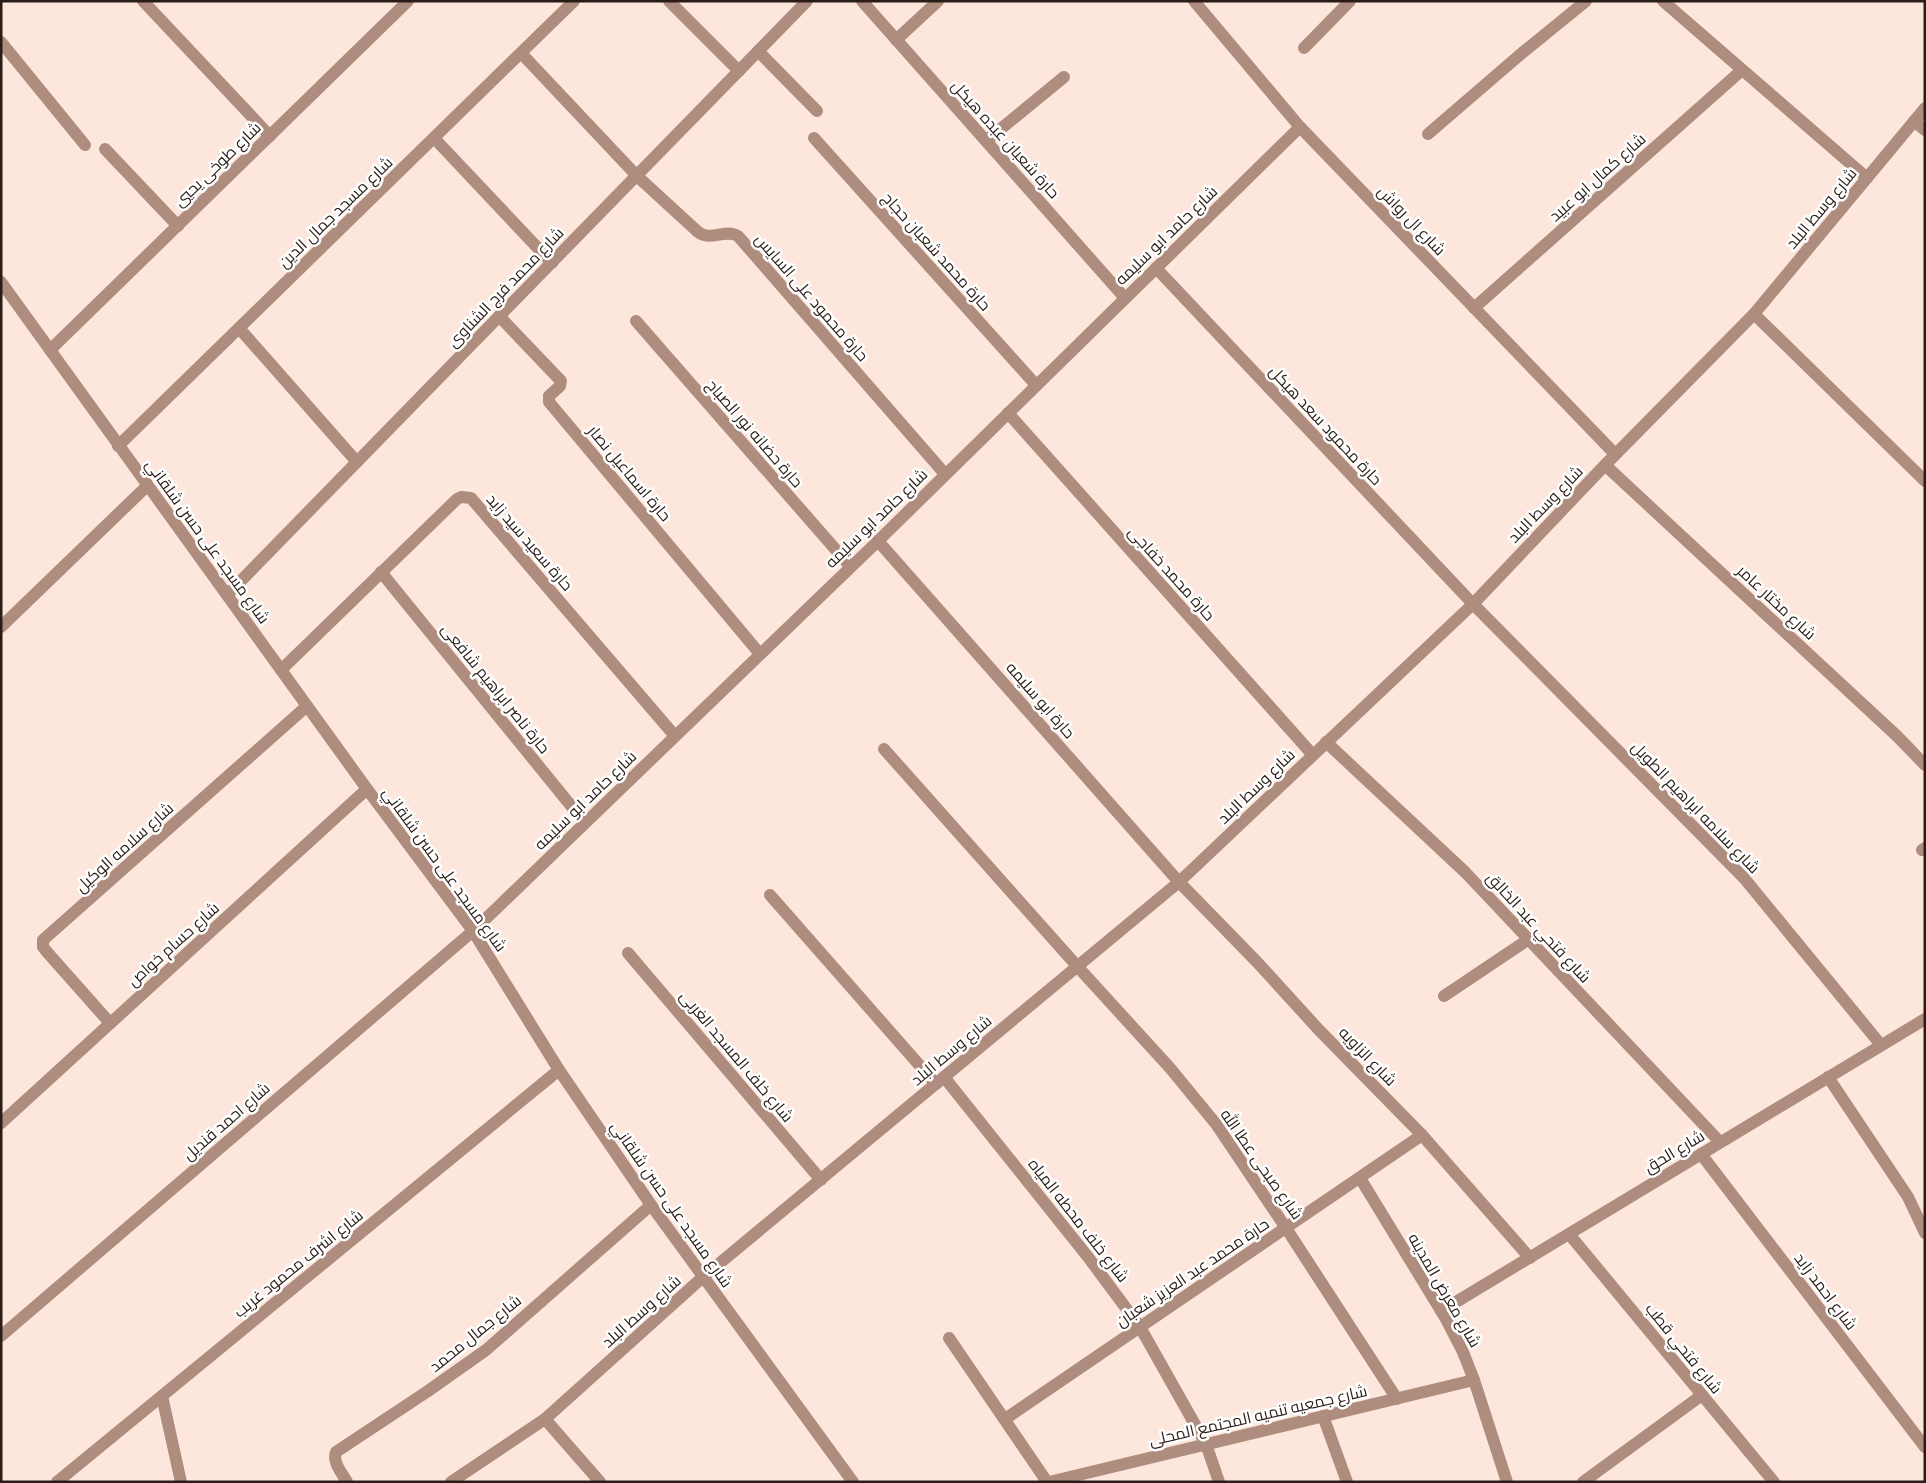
<svg xmlns="http://www.w3.org/2000/svg" width="1926" height="1483" font-family="Georgia,Cairo,serif">
<rect width="100%" height="100%" fill="#fde7dd"/>
<g fill="none" stroke-linecap="round" stroke-linejoin="round">
<g stroke="#af8d7e" stroke-width="12">
<polyline points="143,1 270,136"/>
<polyline points="669,1 739,71"/>
<polyline points="862,1 1125,298"/>
<polyline points="1194,1 1300,127 1615,454"/>
<polyline points="1663,1 1867,178"/>
<polyline points="896,40 938,1"/>
<polyline points="1,42 85,145"/>
<polyline points="1304,48 1350,1"/>
<polyline points="758,51 817,111"/>
<path d="M 521,53 L 637,176 L 698,232 C 711,242 725,228 738,236 L 945,474"/>
<polyline points="1914,121 1925,130"/>
<polyline points="1428,134 1522,53 1586,1"/>
<polyline points="434,138 552,263"/>
<polyline points="814,138 1036,385"/>
<polyline points="986,141 1064,77"/>
<polyline points="105,149 178,226"/>
<polyline points="1156,268 1473,604 1744,878 1881,1045"/>
<polyline points="1,282 367,789 473,931 559,1070 651,1205 853,1482"/>
<polyline points="1474,308 1742,70"/>
<polyline points="1754,314 1925,481"/>
<polyline points="499,316 561,381 560,386 549,396 549,402 760,654"/>
<polyline points="636,321 850,566"/>
<polyline points="239,328 357,462"/>
<polyline points="50,350 408,1"/>
<polyline points="1008,413 1312,754"/>
<polyline points="118,446 574,1"/>
<polyline points="1605,465 1898,737 1925,765"/>
<polyline points="878,541 1179,882 1257,962 1319,1030 1422,1135 1530,1258"/>
<polyline points="381,572 585,823"/>
<polyline points="227,595 807,1"/>
<polyline points="1,627 147,486"/>
<polyline points="281,670 457,499 461,497 471,498 675,736"/>
<polyline points="1326,742 1465,872 1720,1142"/>
<polyline points="884,749 1077,966 1170,1068 1216,1124 1286,1228 1397,1399"/>
<polyline points="1922,850 1925,848"/>
<polyline points="770,895 936,1084"/>
<polyline points="628,953 821,1180"/>
<polyline points="1444,996 1529,939"/>
<polyline points="110,1023 47,952 43,947 43,940 307,706"/>
<polyline points="944,1077 1088,1257 1140,1327 1206,1444 1219,1482"/>
<polyline points="1828,1077 1908,1197 1925,1233"/>
<polyline points="1,1123 367,789"/>
<polyline points="1701,1154 1925,1447"/>
<polyline points="1360,1178 1446,1319 1463,1352 1474,1380 1507,1482"/>
<polyline points="1569,1234 1774,1482"/>
<polyline points="1441,1311 1925,1019"/>
<polyline points="1,1336 473,931 878,541 1300,127"/>
<polyline points="949,1338 1047,1482"/>
<polyline points="162,1396 181,1482"/>
<polyline points="1323,1416 1347,1482"/>
<polyline points="545,1419 600,1482"/>
<polyline points="1005,1419 1422,1135"/>
<polyline points="57,1482 559,1070"/>
<path d="M 347,1482 C 342,1473 332,1462 336,1452 L 428,1391 L 486,1350 L 651,1205"/>
<polyline points="451,1482 545,1419 703,1277 1179,882 1473,604 1605,465 1754,314 1925,108"/>
<polyline points="1049,1482 1474,1380"/>
<polyline points="1583,1482 1702,1395"/>
</g>
</g>
<g text-anchor="middle" dominant-baseline="central" stroke-width="5" stroke-linejoin="round" paint-order="stroke">
<g font-size="16" fill="#2a1d17" stroke="#fff">
<text transform="translate(1006 139) rotate(48)">حارة شعبان عبده هيكل</text>
<text transform="translate(217 164) rotate(-44)">شارع طوخى يحيي</text>
<text transform="translate(1597 177) rotate(-42)">شارع كمال ابو عبيد</text>
<text transform="translate(1821 208) rotate(-50)">شارع وسط البلد</text>
<text transform="translate(335 212) rotate(-44)">شارع مسجد جمال الدين</text>
<text transform="translate(1412 220) rotate(46)">شارع ال رواش</text>
<text transform="translate(1166 235) rotate(-44)">شارع حامد ابو سليمه</text>
<text transform="translate(937 251) rotate(48)">حارة محمد شعبان حجاج</text>
<text transform="translate(505 287) rotate(-46)">شارع محمد فرج الشناوى</text>
<text transform="translate(812 297) rotate(49)">حارة محمود على السايس</text>
<text transform="translate(1326 425) rotate(47)">حارة محمود سعد هيكل</text>
<text transform="translate(755 433) rotate(49)">حارة حضانه نور الصباح</text>
<text transform="translate(630 473) rotate(50)">حارة اسماعيل نصار</text>
<text transform="translate(1545 504) rotate(-46)">شارع وسط البلد</text>
<text transform="translate(876 518) rotate(-44)">شارع حامد ابو سليمه</text>
<text transform="translate(208 541) rotate(54)">شارع مسجد على حسن شلقاني</text>
<text transform="translate(530 542) rotate(49)">حارة سعيد سيد زايد</text>
<text transform="translate(1172 573) rotate(48)">حارة محمد خفاجى</text>
<text transform="translate(1777 602) rotate(43)">شارع مختار عامر</text>
<text transform="translate(496 688) rotate(51)">حارة ناصر ابراهيم شافعى</text>
<text transform="translate(1041 700) rotate(49)">حارة ابو سليمه</text>
<text transform="translate(1256 786) rotate(-44)">شارع وسط البلد</text>
<text transform="translate(585 800) rotate(-44)">شارع حامد ابو سليمه</text>
<text transform="translate(1696 807) rotate(46)">شارع سلامه ابراهيم الطويل</text>
<text transform="translate(124 847) rotate(-42)">شارع سلامه الوكيل</text>
<text transform="translate(445 869) rotate(54)">شارع مسجد على حسن شلقاني</text>
<text transform="translate(1539 927) rotate(47)">شارع فتحي عبد الخالق</text>
<text transform="translate(173 944) rotate(-42)">شارع حسام خواص</text>
<text transform="translate(951 1050) rotate(-40)">شارع وسط البلد</text>
<text transform="translate(737 1056) rotate(50)">شارع خلف المسجد الغربى</text>
<text transform="translate(1368 1056) rotate(46)">شارع الزاويه</text>
<text transform="translate(226 1121) rotate(-41)">شارع احمد قنديل</text>
<text transform="translate(1674 1151) rotate(-31)">شارع الحق</text>
<text transform="translate(1262 1164) rotate(55)">شارع صبحى عطا الله</text>
<text transform="translate(672 1204) rotate(55)">شارع مسجد على حسن شلقاني</text>
<text transform="translate(1079 1220) rotate(52)">شارع خلف محطه المياه</text>
<text transform="translate(298 1263) rotate(-39)">شارع اشرف محمود غريب</text>
<text transform="translate(1192 1272) rotate(-34)">حارة محمد عبد العزيز شعبان</text>
<text transform="translate(1445 1290) rotate(60)">شارع معرض المدينه</text>
<text transform="translate(1826 1291) rotate(53)">شارع احمد زايد</text>
<text transform="translate(641 1311) rotate(-42)">شارع وسط البلد</text>
<text transform="translate(475 1333) rotate(-39)">شارع جمال محمد</text>
<text transform="translate(1684 1348) rotate(51)">شارع فتحي قطب</text>
<text transform="translate(1258 1415) rotate(-13)">شارع جمعيه تنميه المجتمع المحلى</text>
</g>
</g>
<rect width="1926" height="1483" fill="none" stroke="#2a1d17" stroke-width="5"/>
</svg>
